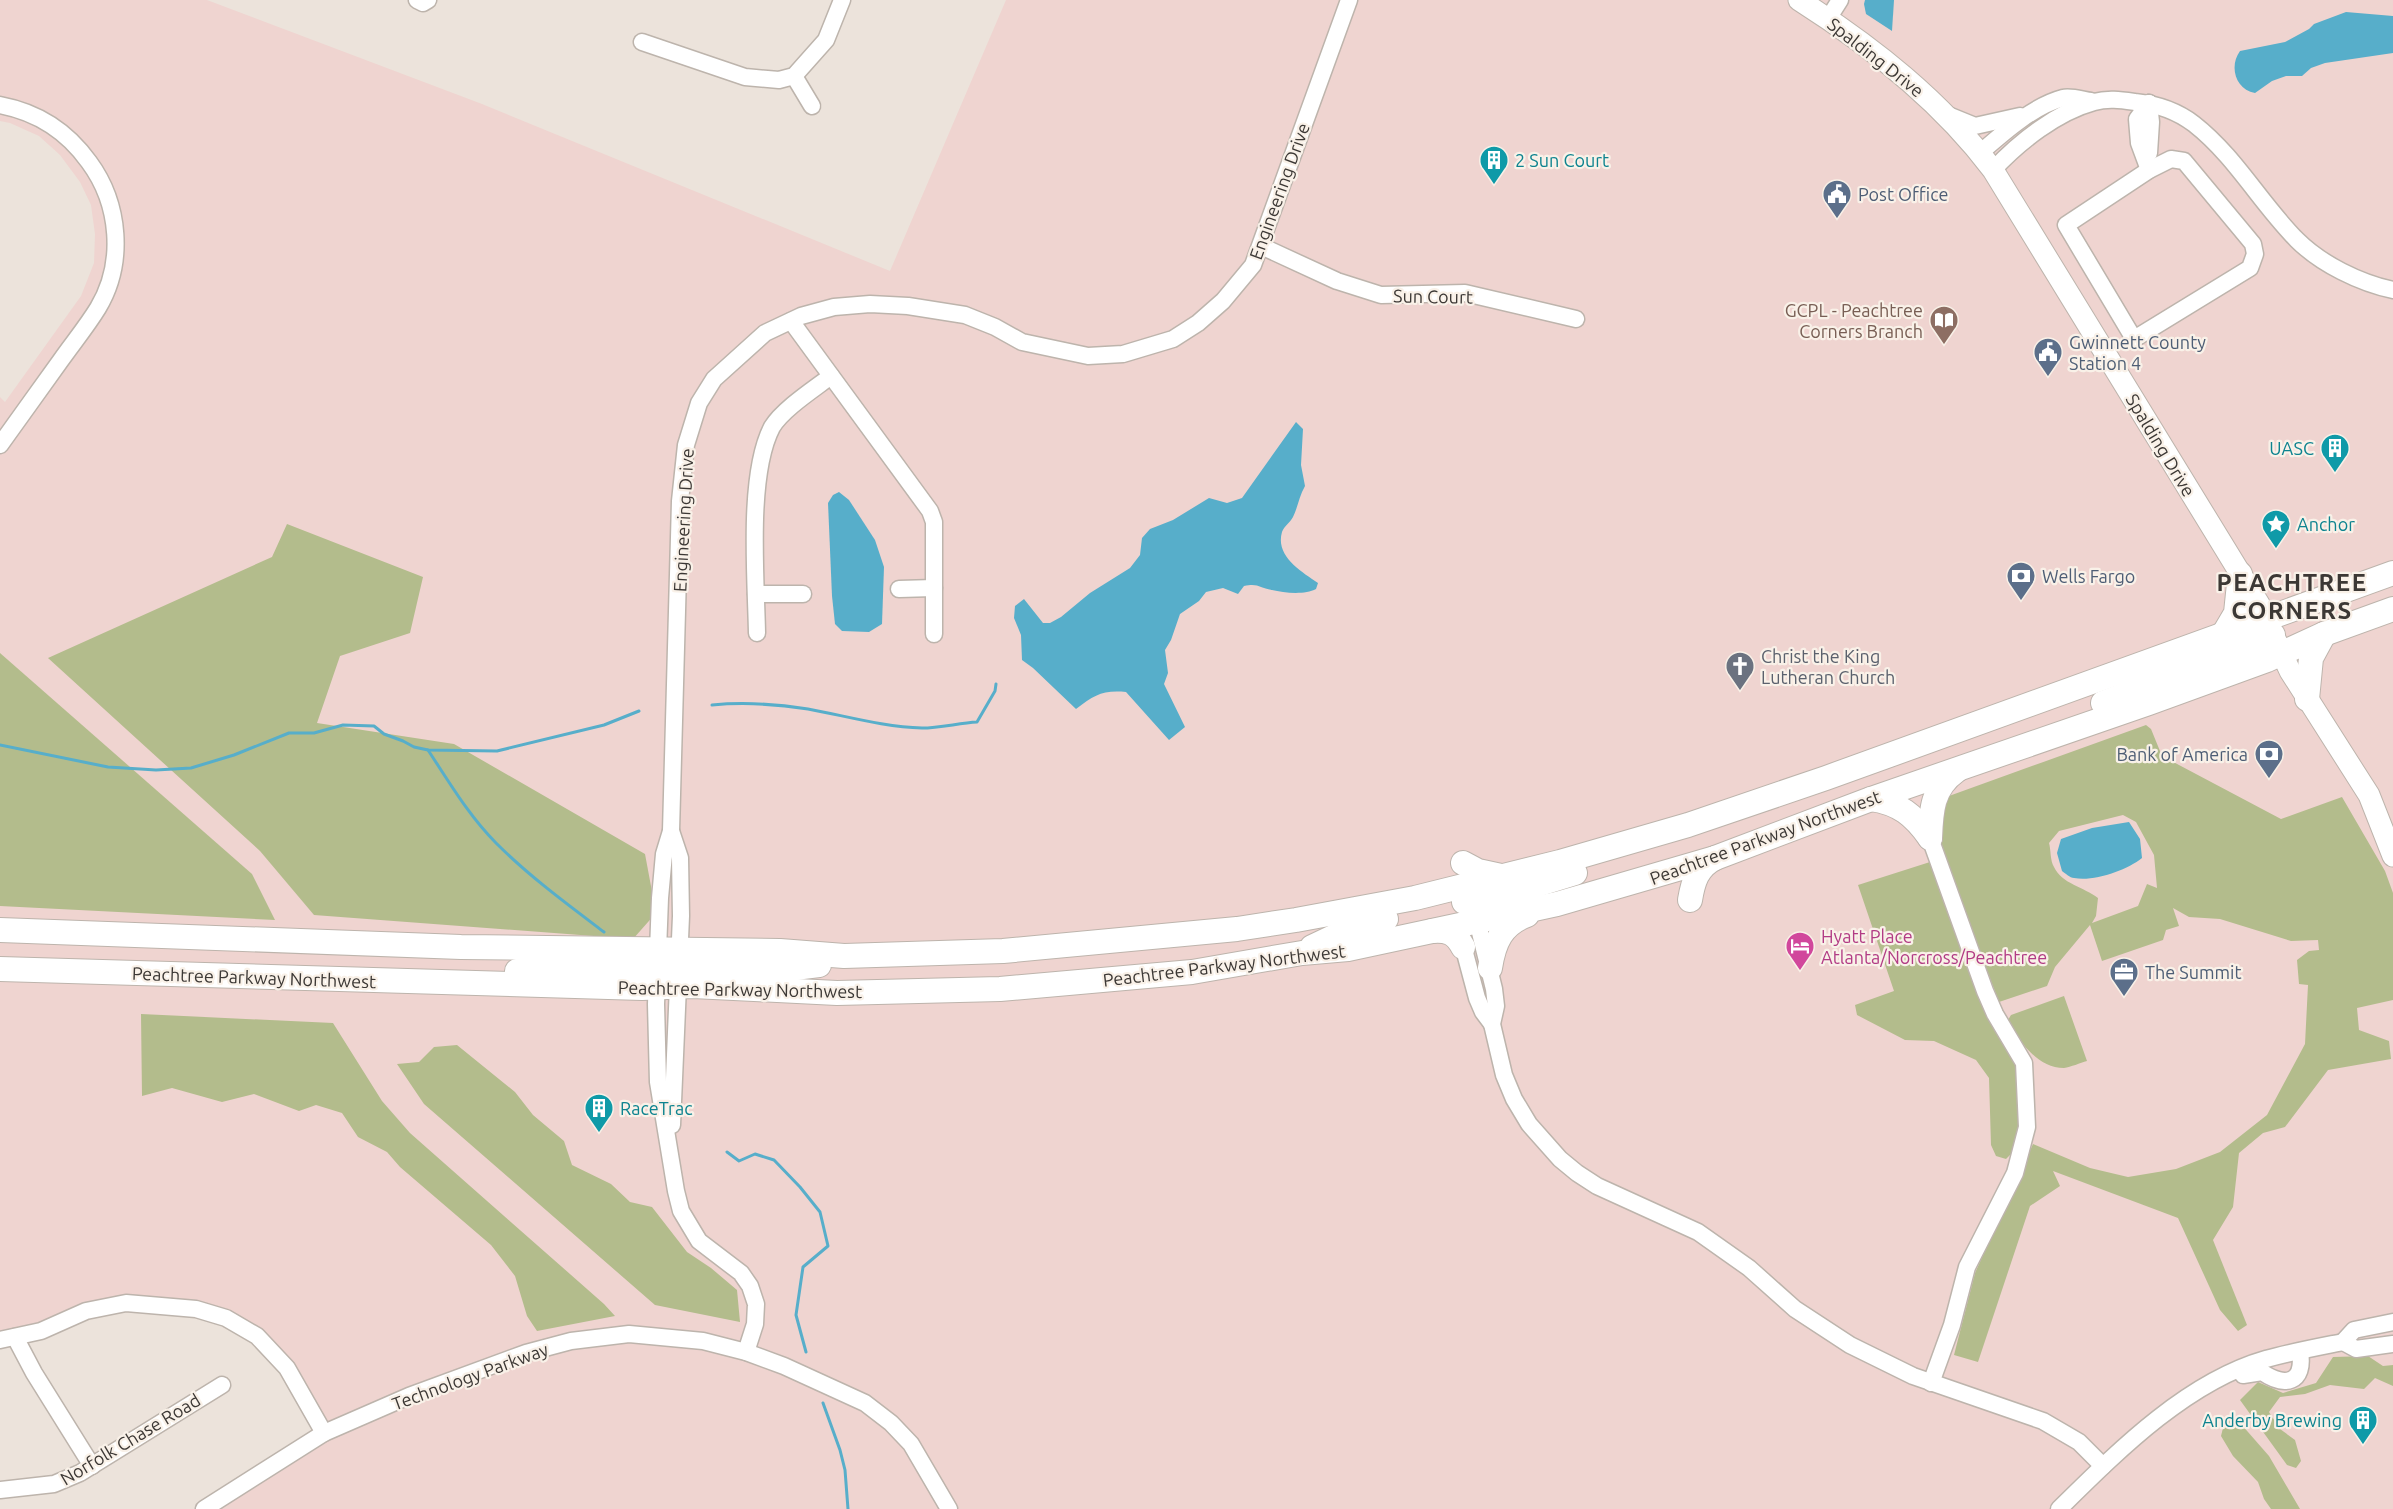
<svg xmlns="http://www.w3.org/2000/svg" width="2393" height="1509" font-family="Ubuntu,sans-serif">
<rect width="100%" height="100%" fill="#ece3db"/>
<polygon fill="#efd4d0" points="0,0 207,0 482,104 890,271 1006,0 2393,0 2393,1509 221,1509 330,1436 287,1366 231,1312 113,1302 0,1349 0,397 5,402 81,296 94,263 95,234 91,205 80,182 60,155 39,136 10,123 0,121"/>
<g fill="#b3bc8c" fill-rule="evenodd">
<polygon points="287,524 423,577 410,633 340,656 317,723 454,744 645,854 656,913 633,939 314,915 260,851 48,658 272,557"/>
<polygon points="0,653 252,874 275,920 0,906"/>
<path d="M 2146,725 L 2151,729 L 2162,756 L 2281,819 L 2342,797 L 2385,871 L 2393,893 L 2393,1000 L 2357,1008 L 2359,1030 L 2389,1041 L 2391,1059 L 2328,1070 L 2285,1127 L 2263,1133 L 2239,1153 L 2233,1207 L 2213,1240 L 2247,1325 L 2238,1331 L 2220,1310 L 2178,1218 L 2053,1171 L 2060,1186 L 2030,1206 L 1978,1362 L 1954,1355 L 1975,1273 L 2033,1144 L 2090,1168 L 2128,1177 L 2176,1169 L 2220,1152 L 2267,1115 L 2305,1044 L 2308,985 L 2299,984 L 2297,960 L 2309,951 L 2319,950 L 2318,940 L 2291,941 L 2220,919 L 2189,917 L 2173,908 L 2179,926 L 2166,930 L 2163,940 L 2102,961 L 2090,925 L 2055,967 L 2047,986 L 1999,1002 L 1939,845 L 1934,818 L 1949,796 ZM 2123,815 L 2136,822 L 2154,855 L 2157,888 L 2147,884 L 2138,906 L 2092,923 L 2096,916 L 2098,898 C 2084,887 2062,884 2054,867 C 2050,861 2051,850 2049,843 L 2059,831 Z"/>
<polygon points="1930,862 2016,1059 2021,1118 2014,1151 2006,1159 1996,1156 1991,1145 1989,1078 1976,1060 1934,1041 1905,1040 1857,1015 1855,1005 1894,991 1858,885"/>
<path d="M 2064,996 L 2087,1061 C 2080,1063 2071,1067 2064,1068 C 2037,1068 2019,1041 2008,1020 L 2011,1015 Z"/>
<polygon points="141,1014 333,1023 382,1101 410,1133 604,1304 615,1316 537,1331 527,1316 515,1276 491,1245 400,1167 387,1152 358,1137 342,1113 316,1105 299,1111 254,1094 222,1102 172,1088 142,1096"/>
<polygon points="457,1045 515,1092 533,1115 564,1141 572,1165 611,1184 630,1202 652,1207 687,1252 711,1268 737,1290 740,1322 655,1305 424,1104 397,1064 419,1062 434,1047"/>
<polygon points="2368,1356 2383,1366 2393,1365 2393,1386 2375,1378 2364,1389 2330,1385 2305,1394 2280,1397 2269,1412 2280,1429 2295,1440 2301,1461 2296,1468 2287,1465 2240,1400 2258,1382 2283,1393 2316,1383 2333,1357"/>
<polygon points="2234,1416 2269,1456 2300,1509 2271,1509 2264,1499 2258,1482 2233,1456 2221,1436 2224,1424"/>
</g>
<g fill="#57aeca">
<polygon points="1865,0 1894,0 1892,31 1866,14 1864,4"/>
<path d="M 2346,12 L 2393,16 L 2393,53 L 2325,63 L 2311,68 L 2302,76 L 2286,76 L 2272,81 L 2255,93 C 2235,89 2229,66 2240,51 L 2285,42 L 2309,29 L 2314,24 Z"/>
<path d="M 1296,422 L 1303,429 L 1301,465 L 1305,486 C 1299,496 1298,507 1293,517 C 1290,523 1284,526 1282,532 C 1275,556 1301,571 1318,583 L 1316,589 C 1305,595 1284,593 1272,590 C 1259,588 1259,583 1244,586 L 1238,594 L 1223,588 L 1206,592 L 1199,601 L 1180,614 L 1171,640 L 1165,650 L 1168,673 L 1164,684 L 1185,727 L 1169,740 L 1126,692 C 1102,690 1095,695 1076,709 L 1033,668 L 1022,660 L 1021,635 L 1014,618 L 1015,606 L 1024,599 L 1043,623 L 1050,623 L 1061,617 L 1090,593 L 1130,568 L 1140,555 L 1142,538 L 1150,529 L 1173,520 L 1209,498 L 1227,503 L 1242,498 Z"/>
<polygon points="839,492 849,500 875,540 884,567 882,624 869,632 842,631 835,624 832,596 828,503 833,495"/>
<path d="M 2129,822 L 2140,839 L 2142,858 C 2127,870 2094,882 2074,878 C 2070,878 2065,873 2062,871 L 2057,853 L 2061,839 L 2092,828 Z"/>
</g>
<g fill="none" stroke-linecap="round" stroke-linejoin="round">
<g stroke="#57aeca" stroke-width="3">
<path d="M 712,705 C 744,702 776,704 808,709 C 846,716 884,727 922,728 C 940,728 959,723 977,722 L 995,691 L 996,684"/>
<polyline points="0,745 108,767 156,770 191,768 234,755 289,733 314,733 343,725 374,726 384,734 403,741 414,747 428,750 497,751 604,725 639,711"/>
<path d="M 428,750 C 449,782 469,816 496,843 C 529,876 567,904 604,932"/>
<polyline points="727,1152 739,1161 755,1154 774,1160 800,1187 820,1212 828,1246 803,1267 796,1315 806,1352"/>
<polyline points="823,1403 840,1450 845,1470 848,1509"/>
</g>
<g stroke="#bdb4ac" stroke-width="19">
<g id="minor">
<polyline points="417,0 423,3 428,0"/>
<polyline points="1828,19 1840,0"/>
<polyline points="642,42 745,77 779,80 794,76 826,40 842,0"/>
<polyline points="794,76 812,106"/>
<polyline points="2149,103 2137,119 2139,143 2149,170"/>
<path d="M 0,105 C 37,112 67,131 89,162 C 120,204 125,263 98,308 C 87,326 73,343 61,360 C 41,388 20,417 0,445"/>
<polyline points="1948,115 1975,126 2020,116"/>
<path d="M 1980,153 C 2003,133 2033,106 2063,98 C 2071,96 2083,100 2091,101"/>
<polyline points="2149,153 2151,122 2149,103"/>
<polygon points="2171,159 2184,161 2253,244 2255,254 2250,268 2134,339 2066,225 2149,170"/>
<path d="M 1993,170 C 2019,142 2057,112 2094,102 C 2108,98 2121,100 2135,102 C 2156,104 2177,111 2194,124 C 2235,156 2261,204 2297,240 C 2321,264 2360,283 2393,290"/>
<polyline points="1261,246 1337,281 1381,295 1465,293 1576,319"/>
<polyline points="791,321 930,511 934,522 934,634"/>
<polyline points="899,589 934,588"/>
<polyline points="756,594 803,594"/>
<path d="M 757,633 C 756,578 747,475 772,427 C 783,409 814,389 831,376"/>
<polyline points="671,831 680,858 681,916 672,1125"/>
<polyline points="1930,838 1985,991 1995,1014 2024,1063 2027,1127 2015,1173 1967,1267 1952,1325 1931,1383"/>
<polyline points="1475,912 1494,989 1496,1006 1492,1024 1504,1075 1514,1099 1529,1124 1560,1159 1577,1173 1597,1186 1698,1232 1749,1268 1795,1309 1850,1345 1913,1376 2043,1421 2079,1442 2103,1466"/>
<polyline points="1461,938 1477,998 1483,1012 1492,1024"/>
<polyline points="15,1337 34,1373 92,1466"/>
<polyline points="0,1340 41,1331 86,1311 126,1303 196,1309 226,1318 257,1336 287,1368 324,1433"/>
<polyline points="2343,1342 2354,1330 2393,1322"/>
<polyline points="2343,1342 2356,1349 2393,1344"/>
<polyline points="746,1352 755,1324 756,1304 750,1286 741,1273 699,1241 681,1211 676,1191 658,1082 656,1004 660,898 664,854 671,831 680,501 686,445 699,403 714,379 765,333 801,316 834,307 870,304 908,306 965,315 995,327 1022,342 1088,356 1123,354 1173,339 1198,323 1223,301 1253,265 1349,0"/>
<path d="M 2243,1375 L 2262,1372 C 2285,1388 2305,1383 2300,1352"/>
<polyline points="0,1490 54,1484 80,1473 222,1385"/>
<polyline points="204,1509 324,1433 409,1396 526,1353 571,1341 629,1334 703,1341 746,1352 784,1366 865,1403 891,1423 911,1444 949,1509"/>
<path d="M 2059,1509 C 2117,1452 2186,1382 2266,1359 C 2291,1352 2318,1347 2343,1342"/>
</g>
</g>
<g stroke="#bdb4ac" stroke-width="23">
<path id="major" d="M 1799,0 C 1873,47 1941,101 1993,170 L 2259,604 L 2290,671 L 2369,795 L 2393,856"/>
</g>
<g stroke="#bdb4ac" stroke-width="26">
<g id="highway">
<polyline points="2223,635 2236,613 2240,574"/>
<polyline points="2307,699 2311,658 2324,634"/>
<polyline points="2103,703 2258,644 2273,635"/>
<path d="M 1871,799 C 1899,803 1914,815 1930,838"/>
<path d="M 1930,838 C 1931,811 1932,788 1956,771"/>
<polyline points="1463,863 1478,871 1501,876"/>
<path d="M 1690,900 C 1693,882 1697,867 1715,858"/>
<polyline points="1464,902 1536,885 1575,873"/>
<polyline points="0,930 461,947 780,951 844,956 1003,951 1237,929 1296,920 1415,898 1560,862 1688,825 1826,778 2393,573"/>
<path d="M 1432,931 C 1447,930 1455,932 1463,947"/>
<polyline points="1312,947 1352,928 1386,919"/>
<path d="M 1490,968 C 1494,942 1502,924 1527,915"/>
<polyline points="0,969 642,988 693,986 837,993 1000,989 1192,972 1302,953 1348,949 1432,931 1557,904 1715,858 1871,799 2149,703 2267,660 2324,634 2393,609"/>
<polyline points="689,970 770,971 819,965"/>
<polyline points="517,971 564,967 677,967"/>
</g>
</g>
<use href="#minor" stroke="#fff" stroke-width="16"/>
<use href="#major" stroke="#fff" stroke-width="21"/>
<use href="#highway" stroke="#fff" stroke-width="24"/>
</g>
<defs>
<g id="building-pin" transform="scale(1.5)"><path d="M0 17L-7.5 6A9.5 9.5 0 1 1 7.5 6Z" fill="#0f9aa8" stroke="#f9f1e8"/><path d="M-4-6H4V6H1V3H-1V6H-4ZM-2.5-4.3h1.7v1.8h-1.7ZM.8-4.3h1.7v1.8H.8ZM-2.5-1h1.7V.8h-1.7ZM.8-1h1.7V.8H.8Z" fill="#fff"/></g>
<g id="civic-pin" transform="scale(1.5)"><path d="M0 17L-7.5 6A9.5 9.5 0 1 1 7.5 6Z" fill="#5c6f8a" stroke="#f9f1e8"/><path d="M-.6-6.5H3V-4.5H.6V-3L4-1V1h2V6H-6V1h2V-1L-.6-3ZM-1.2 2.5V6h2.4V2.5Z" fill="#fff"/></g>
<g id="library-pin" transform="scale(1.5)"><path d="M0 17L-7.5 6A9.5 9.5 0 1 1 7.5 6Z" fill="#8d6e63" stroke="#f9f1e8"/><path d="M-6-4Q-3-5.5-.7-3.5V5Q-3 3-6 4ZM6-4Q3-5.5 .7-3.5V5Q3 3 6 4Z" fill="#fff"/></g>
<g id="sight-pin" transform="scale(1.5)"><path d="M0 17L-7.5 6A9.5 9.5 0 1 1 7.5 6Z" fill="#0f9aa8" stroke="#f9f1e8"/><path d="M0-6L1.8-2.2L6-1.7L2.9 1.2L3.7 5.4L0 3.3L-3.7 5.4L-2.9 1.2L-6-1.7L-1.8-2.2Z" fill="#fff"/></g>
<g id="bank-pin" transform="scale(1.5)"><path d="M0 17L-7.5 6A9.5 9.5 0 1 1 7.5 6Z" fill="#5c6f8a" stroke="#f9f1e8"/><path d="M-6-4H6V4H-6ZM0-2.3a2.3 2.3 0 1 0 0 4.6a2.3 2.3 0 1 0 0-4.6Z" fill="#fff"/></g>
<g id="church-pin" transform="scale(1.5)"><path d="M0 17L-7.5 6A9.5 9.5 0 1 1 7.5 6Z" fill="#6b7280" stroke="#f9f1e8"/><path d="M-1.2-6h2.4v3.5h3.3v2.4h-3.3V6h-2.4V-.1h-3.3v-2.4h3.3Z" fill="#fff"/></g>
<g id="hotel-pin" transform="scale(1.5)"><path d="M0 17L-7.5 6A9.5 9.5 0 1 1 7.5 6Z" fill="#d1479c" stroke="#f9f1e8"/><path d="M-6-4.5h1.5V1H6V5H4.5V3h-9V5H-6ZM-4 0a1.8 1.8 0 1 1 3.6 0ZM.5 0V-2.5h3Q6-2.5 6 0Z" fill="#fff"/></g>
<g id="office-pin" transform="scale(1.5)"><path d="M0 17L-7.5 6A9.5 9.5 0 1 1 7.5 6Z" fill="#5c6f8a" stroke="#f9f1e8"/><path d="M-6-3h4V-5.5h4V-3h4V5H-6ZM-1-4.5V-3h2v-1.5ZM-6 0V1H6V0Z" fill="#fff"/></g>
</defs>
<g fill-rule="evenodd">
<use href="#building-pin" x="1494" y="160"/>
<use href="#civic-pin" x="1837" y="194"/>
<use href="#library-pin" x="1944" y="320"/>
<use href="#civic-pin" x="2048" y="352"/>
<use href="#building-pin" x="2335" y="448"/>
<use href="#sight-pin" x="2276" y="524"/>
<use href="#bank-pin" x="2021" y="576"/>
<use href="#church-pin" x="1740" y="666"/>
<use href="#bank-pin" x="2269" y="754"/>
<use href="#hotel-pin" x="1800" y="946"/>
<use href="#office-pin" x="2124" y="972"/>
<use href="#building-pin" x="599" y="1108"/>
<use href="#building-pin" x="2363" y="1420"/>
</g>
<g text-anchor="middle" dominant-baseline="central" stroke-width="4.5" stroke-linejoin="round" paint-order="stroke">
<g font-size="18" fill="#3c3835" stroke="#f9f1e8">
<text transform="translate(1876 57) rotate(38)">Spalding Drive</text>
<text transform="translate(1279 191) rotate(-70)">Engineering Drive</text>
<text transform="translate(1433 296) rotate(1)">Sun Court</text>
<text transform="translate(2161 445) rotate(59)">Spalding Drive</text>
<text transform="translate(683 520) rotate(-87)">Engineering Drive</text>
<text transform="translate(1765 837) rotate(-20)">Peachtree Parkway Northwest</text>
<text transform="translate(1224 965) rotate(-7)">Peachtree Parkway Northwest</text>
<text transform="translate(254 977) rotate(2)">Peachtree Parkway Northwest</text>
<text transform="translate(740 989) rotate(1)">Peachtree Parkway Northwest</text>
<text transform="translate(470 1376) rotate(-20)">Technology Parkway</text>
<text transform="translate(130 1439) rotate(-31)">Norfolk Chase Road</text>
</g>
<g font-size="18" fill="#0d838f" stroke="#f9f1e8" text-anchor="start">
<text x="1515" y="160">2 Sun Court</text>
<text x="2314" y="448" text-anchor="end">UASC</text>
<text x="2297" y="524">Anchor</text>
<text x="620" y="1108">RaceTrac</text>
<text x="2342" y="1420" text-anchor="end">Anderby Brewing</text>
</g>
<g font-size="18" fill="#4e5e75" stroke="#f9f1e8" text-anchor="start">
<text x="1858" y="194">Post Office</text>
<text x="2069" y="342">Gwinnett County<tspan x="2069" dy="21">Station 4</tspan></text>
<text x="2042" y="576">Wells Fargo</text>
<text x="2248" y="754" text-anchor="end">Bank of America</text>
<text x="2145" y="972">The Summit</text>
</g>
<g font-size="18" fill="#785e54" stroke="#f9f1e8" text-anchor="end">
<text x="1923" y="310">GCPL - Peachtree<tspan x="1923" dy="21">Corners Branch</tspan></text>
</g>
<g font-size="18" fill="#5b616d" stroke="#f9f1e8" text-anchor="start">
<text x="1761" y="656">Christ the King<tspan x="1761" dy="21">Lutheran Church</tspan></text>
</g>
<g font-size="18" fill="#b23c85" stroke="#f9f1e8" text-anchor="start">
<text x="1821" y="936">Hyatt Place<tspan x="1821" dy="21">Atlanta/Norcross/Peachtree</tspan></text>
</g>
<g font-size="24" font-weight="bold" letter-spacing="1.5" fill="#3c3835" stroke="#f9f1e8">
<text x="2292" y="582">PEACHTREE<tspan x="2292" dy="28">CORNERS</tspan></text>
</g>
</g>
</svg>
